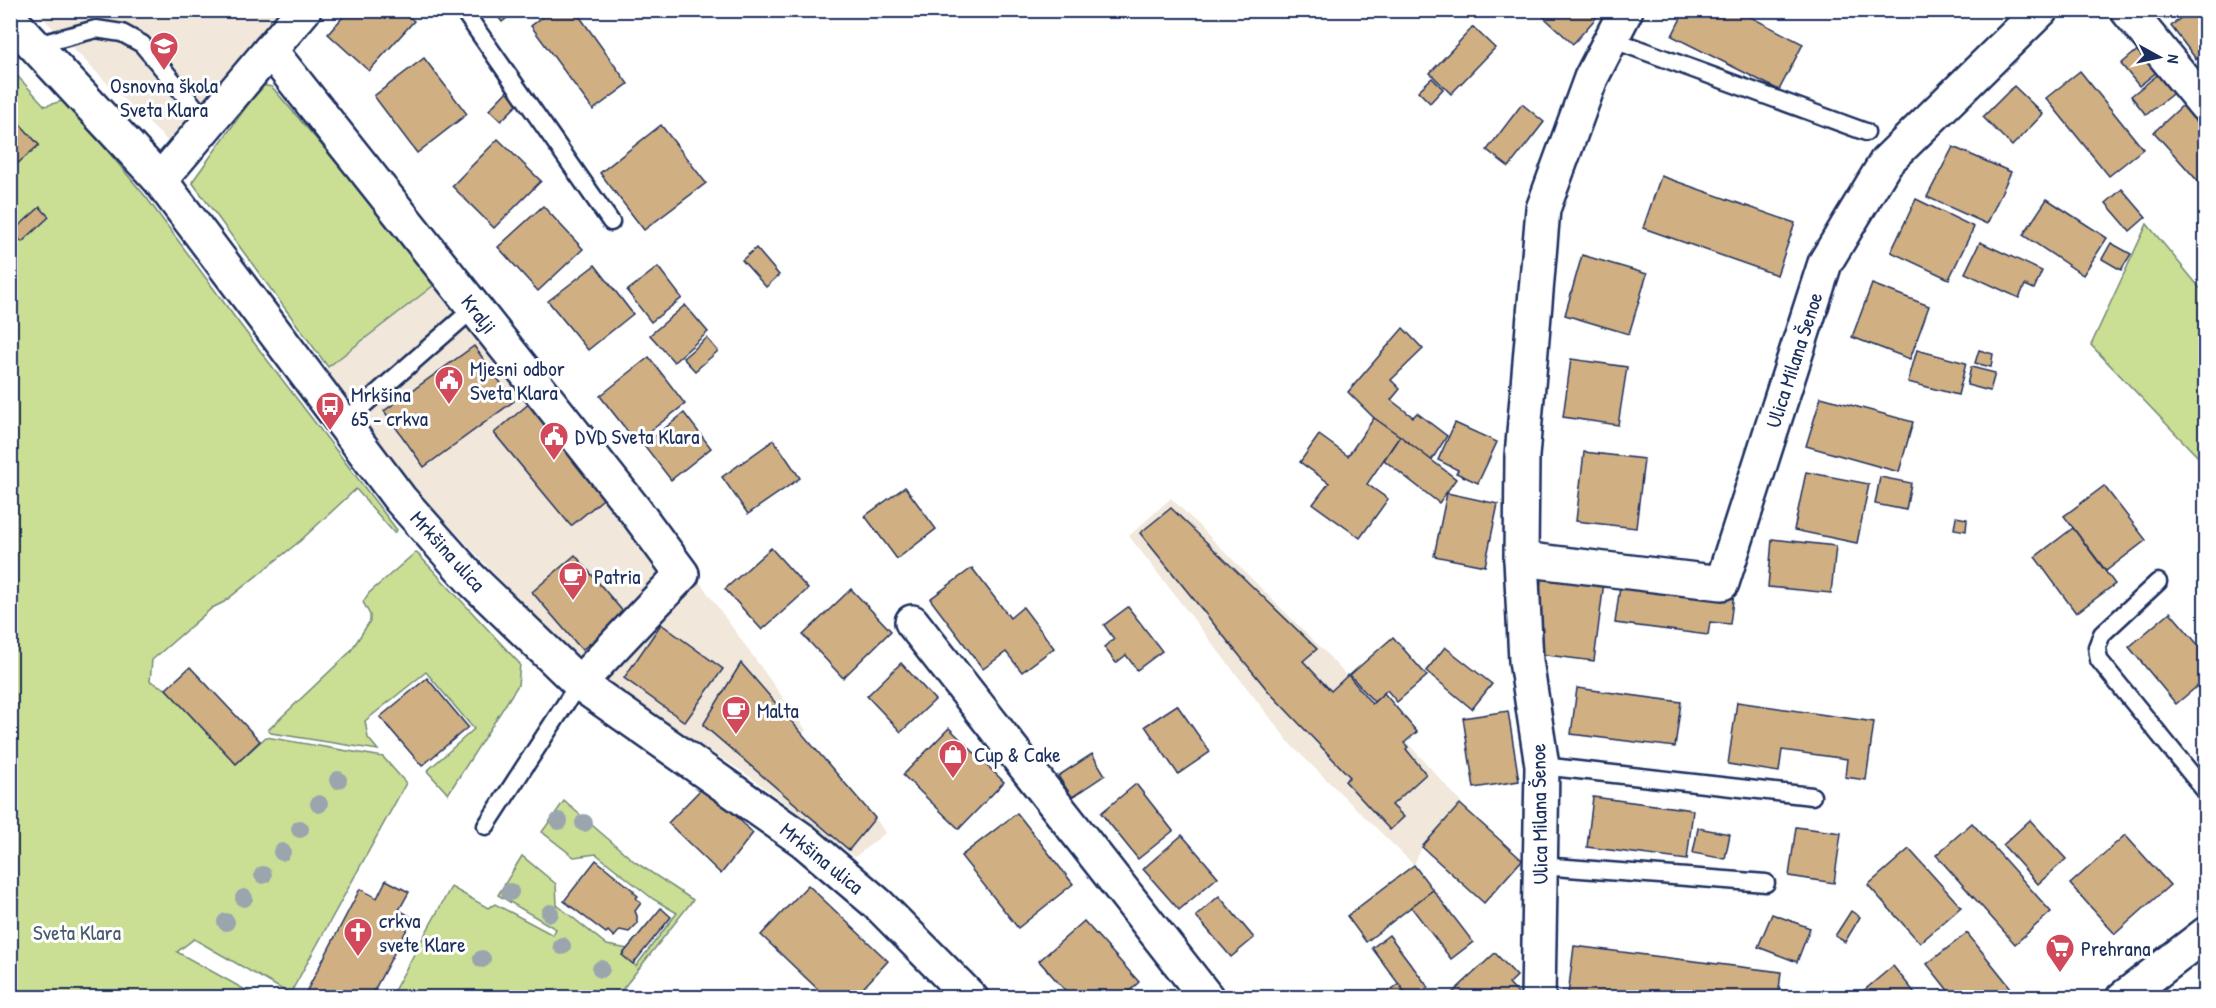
<svg xmlns="http://www.w3.org/2000/svg" width="2216" height="1008" font-family="'Patrick Hand',sans-serif">
<rect width="100%" height="100%" fill="#fff"/>
<filter id="ink" filterUnits="userSpaceOnUse"><feTurbulence type="fractalNoise" baseFrequency=".0167" numOctaves="2"/><feDisplacementMap in="SourceGraphic" scale="12" xChannelSelector="R" yChannelSelector="G"/><feConvolveMatrix kernelMatrix="1 2 1 2 8 2 1 2 1" color-interpolation-filters="sRGB"/></filter>
<g filter="url(#ink)">
<g fill="#f1e7da">
<polygon points="36,11 282,11 173,146 109,85"/>
<polygon points="438,282 692,586 699,581 806,730 802,733 875,817 885,833 855,857 749,776 600,680 549,638 510,591 404,476 323,371"/>
<polygon points="1171,498 1325,652 1461,802 1422,847 1414,865 1292,746 1129,536"/>
</g>
<g fill="#cadf94" stroke="#728779" stroke-width="1.5">
<polygon points="10,68 45,106 62,101 100,142 146,197 239,323 397,530 394,533 356,489 300,541 224,602 212,608 152,660 150,681 166,689 236,764 266,737 383,757 406,783 290,994 194,939 177,952 258,997 11,997"/>
<polygon points="262,85 272,87 438,282 328,367 192,182"/>
<polygon points="2147,224 2205,294 2205,451 2198,457 2091,345"/>
<polygon points="416,552 520,664 518,685 448,794 427,771 474,729 426,672 365,721 368,738 378,750 271,733 268,730 350,652 370,621 370,615 363,602 369,593"/>
<polygon points="564,801 635,862 693,900 618,995 620,997 390,998 451,887 488,908 495,904 553,935 556,929 498,895 522,856 556,884 557,905 607,945 628,949 622,955 636,966 677,913 653,899 596,854 574,857 542,832"/>
</g>
<g fill="#d0af83" stroke="#1b2f5e" stroke-width="1.5">
<polygon points="349,10 402,10 414,21 369,71 328,34"/>
<polygon points="493,10 517,10 502,22"/>
<polygon points="552,10 575,10 628,84 593,110 531,26"/>
<polygon points="1536,10 1603,10 1573,44"/>
<polygon points="1685,10 1737,10 1803,44 1779,90 1672,36"/>
<polygon points="2190,10 2206,10 2206,52 2196,59 2171,26"/>
<polygon points="1473,27 1495,48 1451,94 1430,73"/>
<polygon points="2140,48 2158,71 2139,86 2121,64"/>
<polygon points="424,58 467,114 417,153 374,96"/>
<polygon points="2080,71 2143,149 2109,176 2046,98"/>
<polygon points="2161,72 2176,91 2146,115 2131,96"/>
<polygon points="1432,78 1443,89 1430,103 1418,91"/>
<polygon points="2014,86 2043,114 2012,146 1983,117"/>
<polygon points="508,90 520,102 501,121 489,110"/>
<polygon points="1522,104 1544,122 1509,167 1487,150"/>
<polygon points="2184,104 2206,128 2204,188 2154,132"/>
<polygon points="10,113 39,145 10,170"/>
<polygon points="661,125 706,183 644,230 600,173"/>
<polygon points="498,139 541,181 494,228 452,186"/>
<polygon points="1953,147 2011,172 1987,224 1927,197"/>
<polygon points="1661,176 1795,223 1777,275 1643,228"/>
<polygon points="2122,189 2146,217 2130,231 2106,203"/>
<polygon points="1916,199 1974,227 1949,279 1891,252"/>
<polygon points="2047,199 2107,238 2083,275 2023,235"/>
<polygon points="543,206 583,249 538,291 498,247"/>
<polygon points="40,207 49,217 22,242 12,232"/>
<polygon points="1980,242 2042,271 2034,289 2025,285 2019,298 1965,273"/>
<polygon points="2111,243 2131,254 2121,270 2102,259"/>
<polygon points="756,248 779,275 766,287 742,260"/>
<polygon points="1582,255 1647,274 1629,334 1565,315"/>
<polygon points="595,265 633,314 588,350 548,301"/>
<polygon points="658,267 682,298 651,322 627,291"/>
<polygon points="1872,284 1929,306 1910,359 1852,337"/>
<polygon points="685,305 708,332 674,362 650,335"/>
<polygon points="1403,328 1423,349 1391,380 1400,389 1391,400 1413,417 1417,413 1447,436 1431,461 1374,418 1348,392"/>
<polygon points="707,338 718,351 695,371 683,358"/>
<polygon points="474,346 514,401 424,467 384,411"/>
<polygon points="1917,350 1966,363 1958,395 1908,382"/>
<polygon points="1979,350 1993,354 1991,367 1975,363"/>
<polygon points="649,357 685,404 636,442 600,396"/>
<polygon points="1571,359 1627,367 1618,425 1563,417"/>
<polygon points="1971,367 1995,373 1990,391 1967,385"/>
<polygon points="537,397 614,490 571,526 494,433"/>
<polygon points="1821,397 1913,422 1899,472 1806,446"/>
<polygon points="684,413 711,448 671,480 644,445"/>
<polygon points="1374,418 1400,436 1367,484 1388,499 1360,538 1313,504 1329,483 1300,462 1319,435 1348,456"/>
<polygon points="1455,423 1497,442 1478,483 1456,473 1458,470 1438,460"/>
<polygon points="1400,436 1456,479 1439,503 1384,460"/>
<polygon points="774,440 800,478 748,514 722,477"/>
<polygon points="1584,452 1644,459 1636,528 1576,521"/>
<polygon points="1806,472 1869,484 1857,543 1794,530"/>
<polygon points="1880,477 1911,483 1906,510 1875,504"/>
<polygon points="2104,486 2146,540 2106,571 2064,516"/>
<polygon points="905,487 936,529 897,559 865,516"/>
<polygon points="1447,493 1498,504 1485,566 1434,556"/>
<polygon points="1171,508 1317,649 1303,661 1331,691 1348,675 1372,704 1384,693 1417,732 1404,743 1408,747 1406,749 1426,774 1392,805 1404,817 1390,830 1345,781 1350,777 1269,692 1140,533"/>
<polygon points="1956,517 1967,519 1966,531 1954,529"/>
<polygon points="2073,528 2115,584 2076,613 2035,557"/>
<polygon points="1772,539 1836,546 1831,593 1768,587"/>
<polygon points="771,548 808,589 762,630 725,589"/>
<polygon points="575,555 625,614 582,650 532,592"/>
<polygon points="972,568 1010,618 1023,607 1054,648 1022,672 1006,652 983,669 930,599"/>
<polygon points="1542,574 1604,582 1594,661 1531,653"/>
<polygon points="1621,579 1734,593 1730,624 1710,622 1708,635 1615,623"/>
<polygon points="851,589 891,631 843,678 803,635"/>
<polygon points="1128,607 1162,651 1137,670 1126,655 1116,663 1104,647 1114,639 1104,625"/>
<polygon points="2170,612 2206,654 2206,679 2176,704 2129,647"/>
<polygon points="661,624 723,669 685,722 624,678"/>
<polygon points="1393,637 1427,676 1397,702 1387,690 1374,702 1350,675"/>
<polygon points="1445,647 1492,684 1472,709 1426,671"/>
<polygon points="741,663 875,818 849,850 703,725"/>
<polygon points="901,663 935,700 901,732 867,696"/>
<polygon points="190,667 260,741 236,764 166,689"/>
<polygon points="427,678 468,727 422,766 380,717"/>
<polygon points="1577,688 1681,702 1675,747 1571,734"/>
<polygon points="1737,702 1874,722 1866,780 1845,777 1847,759 1782,750 1779,772 1728,764"/>
<polygon points="1177,705 1210,752 1178,774 1145,726"/>
<polygon points="1508,711 1519,781 1474,788 1463,718"/>
<polygon points="949,728 1004,782 959,829 903,775"/>
<polygon points="1092,754 1105,775 1072,797 1058,776"/>
<polygon points="1136,784 1173,831 1138,859 1101,813"/>
<polygon points="705,785 753,833 721,874 668,823"/>
<polygon points="1593,797 1693,810 1687,860 1587,847"/>
<polygon points="1460,804 1522,860 1484,903 1422,847"/>
<polygon points="1017,813 1073,884 1018,928 961,856"/>
<polygon points="2030,820 2066,859 2038,884 2003,845"/>
<polygon points="1972,823 2051,912 2015,944 1936,855"/>
<polygon points="1796,827 1841,833 1834,883 1789,876"/>
<polygon points="1698,828 1730,834 1725,859 1693,853"/>
<polygon points="1182,835 1218,877 1179,910 1143,869"/>
<polygon points="2125,835 2170,885 2115,934 2070,884"/>
<polygon points="1909,849 1961,907 1920,943 1868,885"/>
<polygon points="596,860 634,891 633,892 638,896 636,898 641,903 635,911 637,916 637,924 629,932 620,930 614,937 608,931 606,933 564,901"/>
<polygon points="1414,865 1433,890 1366,942 1347,916"/>
<polygon points="386,880 409,892 399,910 413,918 370,998 303,998 360,889 377,898"/>
<polygon points="808,885 888,961 854,998 827,998 761,935"/>
<polygon points="1433,890 1473,942 1451,959 1411,907"/>
<polygon points="1219,896 1254,938 1231,957 1196,916"/>
<polygon points="661,908 671,917 633,964 622,955"/>
<polygon points="1851,911 1860,917 1845,942 1835,936"/>
<polygon points="1772,914 1810,928 1797,962 1758,947"/>
<polygon points="1084,921 1139,982 1122,998 1072,998 1039,961"/>
<polygon points="1967,933 2011,988 1999,998 1954,998 1927,964"/>
<polygon points="1389,935 1428,987 1415,998 1409,998 1372,948"/>
<polygon points="1574,946 1781,972 1778,998 1584,998 1568,995"/>
<polygon points="1495,953 1517,976 1509,984 1522,998 1453,998 1450,995"/>
<polygon points="1893,966 1919,998 1855,998"/>
<polygon points="1399,984 1409,998 1381,998 1381,997"/>
</g>
<g fill="none" stroke-linecap="round" stroke-linejoin="round">
<g stroke="#1b2f5e" stroke-width="21">
<g id="lane">
<polyline points="463,10 611,222"/>
<polyline points="1611,39 1866,132"/>
<polyline points="37,45 96,29 122,33 142,44 208,123"/>
<polyline points="343,423 474,308"/>
<polyline points="2158,582 2102,634 2097,647 2099,660 2206,792"/>
<polyline points="1542,766 1812,796"/>
<polyline points="486,826 579,683"/>
<polyline points="1541,866 1766,883"/>
</g>
</g>
<g stroke="#1b2f5e" stroke-width="38">
<g id="street">
<polyline points="2127,10 2206,106"/>
<polyline points="270,50 634,509 682,574 579,683"/>
<polyline points="160,180 304,10"/>
<polyline points="1521,559 1722,583 1825,263 1886,162 2041,10"/>
<polyline points="912,622 1207,998"/>
<polyline points="1538,998 1542,766 1526,661 1521,559 1522,456 1543,209 1591,78 1626,10"/>
</g>
</g>
<g stroke="#1b2f5e" stroke-width="38">
<g id="secondary">
<polyline points="10,19 160,180 400,499 470,578 579,683 804,841 879,905 971,998"/>
<polyline points="2123,998 2206,934"/>
</g>
</g>
<use href="#lane" stroke="#fff" stroke-width="16"/>
<use href="#street" stroke="#fff" stroke-width="33"/>
<use href="#secondary" stroke="#fff" stroke-width="33"/>
</g>
<g fill="#9aa5ae">
<circle cx="338" cy="780" r="9"/>
<circle cx="319" cy="804" r="9"/>
<circle cx="559" cy="821" r="9"/>
<circle cx="584" cy="823" r="9"/>
<circle cx="300" cy="829" r="9"/>
<circle cx="282" cy="852" r="9"/>
<circle cx="263" cy="875" r="9"/>
<circle cx="510" cy="892" r="9"/>
<circle cx="244" cy="898" r="9"/>
<circle cx="550" cy="913" r="9"/>
<circle cx="226" cy="922" r="9"/>
<circle cx="562" cy="946" r="9"/>
<circle cx="482" cy="959" r="9"/>
<circle cx="601" cy="969" r="9"/>
</g>
</g>
<defs>
<g id="school-pin" transform="scale(1.5)"><path d="M0 17L-7.5 6A9.5 9.5 0 1 1 7.5 6Z" fill="#d1495b" stroke="#fff"/><path d="M0-5L7-2L0 1L-7-2ZM-4 1L0 2.5L4 1V4Q0 6-4 4Z" fill="#fff"/></g>
<g id="civic-pin" transform="scale(1.5)"><path d="M0 17L-7.5 6A9.5 9.5 0 1 1 7.5 6Z" fill="#d1495b" stroke="#fff"/><path d="M-.6-6.5H3V-4.5H.6V-3L4-1V1h2V6H-6V1h2V-1L-.6-3ZM-1.2 2.5V6h2.4V2.5Z" fill="#fff"/></g>
<g id="bus-pin" transform="scale(1.5)"><path d="M0 17L-7.5 6A9.5 9.5 0 1 1 7.5 6Z" fill="#d1495b" stroke="#fff"/><path d="M-5-6H5V4H4V6H2V4H-2V6H-4V4H-5ZM-3.5-4V0h7V-4ZM-3.5 1.2v1.5H-2V1.2ZM2 1.2v1.5H3.5V1.2Z" fill="#fff"/></g>
<g id="cafe-pin" transform="scale(1.5)"><path d="M0 17L-7.5 6A9.5 9.5 0 1 1 7.5 6Z" fill="#d1495b" stroke="#fff"/><path d="M-5.5-4.5H6V0H3Q3 3.5 0 3.5H-2.5Q-5.5 3.5-5.5 0ZM3-3.2v2h1.7v-2ZM-6 4.5H4V6H-6Z" fill="#fff"/></g>
<g id="shop-pin" transform="scale(1.5)"><path d="M0 17L-7.5 6A9.5 9.5 0 1 1 7.5 6Z" fill="#d1495b" stroke="#fff"/><path d="M-5-2.5h2.3a2.7 3.5 0 0 1 5.4 0H5L5.5 6h-11ZM-1.5-2.5h3a1.5 2.3 0 0 0-3 0Z" fill="#fff"/></g>
<g id="church-pin" transform="scale(1.5)"><path d="M0 17L-7.5 6A9.5 9.5 0 1 1 7.5 6Z" fill="#d1495b" stroke="#fff"/><path d="M-1.2-6h2.4v3.5h3.3v2.4h-3.3V6h-2.4V-.1h-3.3v-2.4h3.3Z" fill="#fff"/></g>
<g id="supermarket-pin" transform="scale(1.5)"><path d="M0 17L-7.5 6A9.5 9.5 0 1 1 7.5 6Z" fill="#d1495b" stroke="#fff"/><path d="M-6-5.5h2.5l.6 2H6L4.5 2H-2.5L-4.4-4H-6ZM-1.5 3.2a1.3 1.3 0 1 0 .1 0ZM3 3.2a1.3 1.3 0 1 0 .1 0Z" fill="#fff"/></g>
</defs>
<g fill-rule="evenodd">
<use href="#school-pin" x="164" y="46"/>
<use href="#civic-pin" x="449" y="380"/>
<use href="#bus-pin" x="330" y="406"/>
<use href="#civic-pin" x="554" y="436"/>
<use href="#cafe-pin" x="573" y="576"/>
<use href="#cafe-pin" x="736" y="710"/>
<use href="#shop-pin" x="953" y="754"/>
<use href="#church-pin" x="358" y="932"/>
<use href="#supermarket-pin" x="2060" y="948"/>
</g>
<g text-anchor="middle" dominant-baseline="central" stroke-width="6" stroke-linejoin="round" paint-order="stroke">
<g font-size="21" fill="#1b2f5e" stroke="#fff" text-anchor="start">
<text x="164" y="85" text-anchor="middle">Osnovna škola<tspan x="164" dy="24">Sveta Klara</tspan></text>
<text x="470" y="368">Mjesni odbor<tspan x="470" dy="24">Sveta Klara</tspan></text>
<text x="351" y="394">Mrkšina<tspan x="351" dy="24">65 - crkva</tspan></text>
<text x="575" y="436">DVD Sveta Klara</text>
<text x="594" y="576">Patria</text>
<text x="757" y="710">Malta</text>
<text x="974" y="754">Cup &amp; Cake</text>
<text x="379" y="920">crkva<tspan x="379" dy="24">svete Klare</tspan></text>
<text x="2081" y="948">Prehrana</text>
</g>
<g font-size="21" fill="#1b2f5e" stroke="#fff">
<text transform="translate(479 314) rotate(52)">Kralji</text>
<text transform="translate(1794 360) rotate(-72)">Ulica Milana Šenoe</text>
<text transform="translate(448 551) rotate(48)">Mrkšina ulica</text>
<text transform="translate(1539 814) rotate(-91)">Ulica Milana Šenoe</text>
<text transform="translate(822 858) rotate(39)">Mrkšina ulica</text>
</g>
<g font-size="21" fill="#475b6c" stroke="#fff">
<text x="77" y="932">Sveta Klara</text>
</g>
</g>
<rect width="2216" height="1008" fill="none" stroke="#fff" stroke-width="36"/>
<rect x="18" y="18" width="2180" height="972" fill="none" stroke="#1b2f5e" stroke-width="2" filter="url(#ink)"/>
<g transform="translate(2159 57) rotate(98)" stroke="#ffffff" stroke-width="4.5" paint-order="stroke">
<path d="M0-4.5L10 22L0 15L-10 22Z" fill="#1b2f5e"/>
<text y="-9" font-size="16" font-weight="bold" text-anchor="middle" fill="#1b2f5e">N</text>
</g>
</svg>
